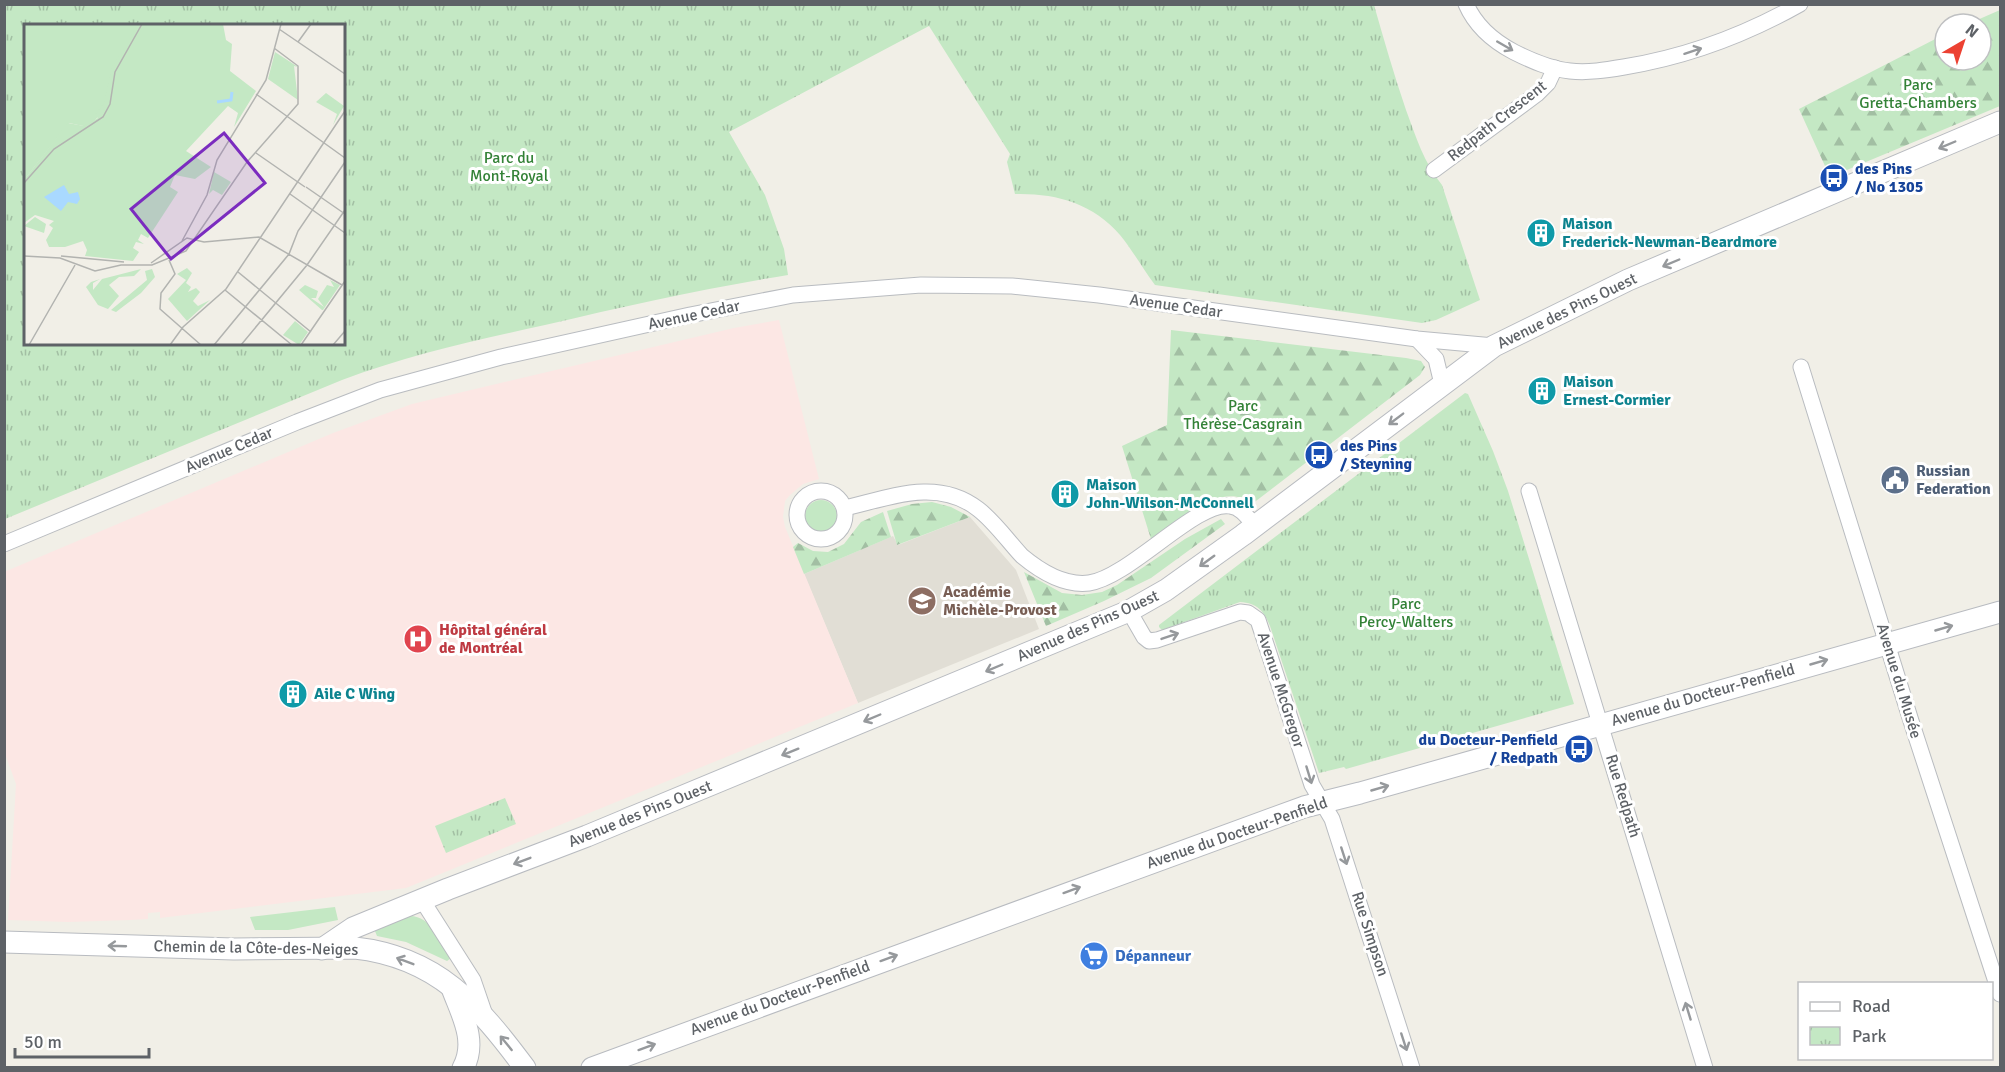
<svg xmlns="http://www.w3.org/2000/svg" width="2005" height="1072" font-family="Signika,sans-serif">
<defs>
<pattern id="forest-firs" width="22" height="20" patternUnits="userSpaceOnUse" patternTransform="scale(1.5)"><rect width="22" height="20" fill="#c4e8c4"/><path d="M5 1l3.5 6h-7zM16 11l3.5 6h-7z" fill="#a2bfa3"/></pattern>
<pattern id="park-tufts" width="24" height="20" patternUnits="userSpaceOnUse" patternTransform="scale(1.5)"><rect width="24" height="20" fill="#c4e8c4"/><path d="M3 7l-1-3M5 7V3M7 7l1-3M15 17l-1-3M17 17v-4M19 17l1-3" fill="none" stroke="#a2bfa3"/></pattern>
</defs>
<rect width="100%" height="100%" fill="#f1efe7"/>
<polygon fill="#e1ded5" points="970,517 1016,570 1039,629 858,703 804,574 893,536 898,545"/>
<polygon fill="#fce7e4" points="779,320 819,479 803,484 790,495 785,501 783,517 785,527 858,703 406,888 160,918 160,912 148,913 148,919 130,920 68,922 8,920 16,784 4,751 4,572 333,433 412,404 734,328"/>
<g fill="#c4e8c4">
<circle cx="821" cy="516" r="16"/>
<polygon points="335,907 338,920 288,930 255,930 250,917"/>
<path d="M 410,916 C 431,916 441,942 451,958 L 447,961 L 406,942 L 377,936 L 375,931 Z"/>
</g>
<g fill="url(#forest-firs)">
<polygon points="2000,10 2000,106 1830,177 1799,109 1945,34 1945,60 1981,60 1981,24 1968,24"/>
<path d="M 1171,330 L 1406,358 L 1421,361 L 1425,367 L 1420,375 L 1252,504 C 1223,479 1176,522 1151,539 L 1122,446 L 1167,425 Z"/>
<polygon points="932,502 951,507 970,517 897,545 887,511 912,504"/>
<polygon points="883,512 891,537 804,574 793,547 798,543 813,551 828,552 844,544 861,522"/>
<polygon points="1221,519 1225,524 1151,578 1104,601 1046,626 1024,572 1062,593 1082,595 1102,592 1117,585 1185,539"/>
</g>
<g fill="url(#park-tufts)" fill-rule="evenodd">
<path d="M 5,5 L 1374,5 C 1384,40 1394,75 1406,110 C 1416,137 1424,163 1442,185 L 1480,300 L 1436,320 L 1422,323 L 1155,285 C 1143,269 1133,251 1120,235 C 1093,203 1055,193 1015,194 L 1007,162 L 1010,154 L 929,26 L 729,132 L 765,195 L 784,249 L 788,275 C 707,288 626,306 545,325 C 477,340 408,355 342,380 L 5,519 ZM 26,26 L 344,26 L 344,344 L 26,344 Z"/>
<path d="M 1465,393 L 1468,394 L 1493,451 L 1508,491 L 1574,704 L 1346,769 L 1344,767 L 1319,773 L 1270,626 C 1264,611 1257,603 1240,602 L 1162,630 L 1159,627 L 1159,625 Z"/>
<polygon points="505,798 516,824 446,853 435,826"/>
</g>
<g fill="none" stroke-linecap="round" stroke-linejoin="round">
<g stroke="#b9bcc0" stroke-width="17">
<g id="street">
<path d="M 1466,4 C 1476,27 1493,41 1514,52 C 1532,61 1550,69 1570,71 C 1588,73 1606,70 1624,67 C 1686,57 1745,35 1800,4"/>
<polyline points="1434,170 1537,94 1548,83 1555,68"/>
<polyline points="1417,339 1436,359 1442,384"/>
<polyline points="1801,367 1911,721 2000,994"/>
<circle cx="821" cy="515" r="24"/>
<polyline points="1529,491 1705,1068"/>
<path d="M 845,508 C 889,498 937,477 978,509 C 994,521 1008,541 1022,556 C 1040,571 1065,586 1089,583 C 1130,577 1197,500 1230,506 C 1241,507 1248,518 1255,526"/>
<polyline points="4,544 297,422 380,390 501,357 690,315 793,295 921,285 1012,286 1099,295 1417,339 1494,346"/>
<polyline points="1129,611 1144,637 1149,641 1157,640 1240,612 1248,613 1258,620 1312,785 1332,819 1412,1068"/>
<polyline points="422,900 473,980 485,1015"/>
</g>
</g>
<g stroke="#b8bbc0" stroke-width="23">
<g id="secondary">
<path d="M 4,942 L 234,949 L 355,948 C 437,957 478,1005 525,1068"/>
<polyline points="322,949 353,928 448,889 587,836 1129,611 1166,590 1243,535 1494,346 1628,280 2000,122"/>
<path d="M 452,988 C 461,1013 478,1041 463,1068"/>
<polyline points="592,1068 1304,807 1360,793 2000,612"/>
</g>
</g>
<use href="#street" stroke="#fff" stroke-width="15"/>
<use href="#secondary" stroke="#fff" stroke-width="21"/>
</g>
<defs><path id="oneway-shaft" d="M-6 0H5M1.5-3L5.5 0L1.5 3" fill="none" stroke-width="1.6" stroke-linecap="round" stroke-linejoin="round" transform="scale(1.5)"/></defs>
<g stroke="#96999c">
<use href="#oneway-shaft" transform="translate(1505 46) rotate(30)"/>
<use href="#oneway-shaft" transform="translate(1693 51) rotate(-18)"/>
<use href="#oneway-shaft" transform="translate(1947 145) rotate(157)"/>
<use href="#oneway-shaft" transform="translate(1671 263) rotate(157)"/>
<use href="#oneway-shaft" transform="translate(1396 419) rotate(143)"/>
<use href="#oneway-shaft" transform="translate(1207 561) rotate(144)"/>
<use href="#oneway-shaft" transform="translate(1944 628) rotate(-16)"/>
<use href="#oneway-shaft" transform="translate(1170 636) rotate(-19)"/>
<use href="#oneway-shaft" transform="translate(1819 662) rotate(-16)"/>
<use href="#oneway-shaft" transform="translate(994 668) rotate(157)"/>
<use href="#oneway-shaft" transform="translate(872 718) rotate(157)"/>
<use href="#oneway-shaft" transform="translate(790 752) rotate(158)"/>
<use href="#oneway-shaft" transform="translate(1309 775) rotate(73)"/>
<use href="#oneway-shaft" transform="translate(1380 788) rotate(-16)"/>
<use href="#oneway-shaft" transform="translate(1344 856) rotate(72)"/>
<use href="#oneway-shaft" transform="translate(522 861) rotate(159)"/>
<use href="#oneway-shaft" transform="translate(1072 890) rotate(-20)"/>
<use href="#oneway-shaft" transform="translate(117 946) rotate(-178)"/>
<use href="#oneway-shaft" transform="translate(889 958) rotate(-20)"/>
<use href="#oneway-shaft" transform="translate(405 961) rotate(-159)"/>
<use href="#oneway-shaft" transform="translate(1688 1011) rotate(-107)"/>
<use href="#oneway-shaft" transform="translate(1404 1042) rotate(72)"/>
<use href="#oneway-shaft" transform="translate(506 1043) rotate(-129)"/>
<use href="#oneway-shaft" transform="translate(647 1047) rotate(-20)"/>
</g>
<defs>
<g id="bus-disc" transform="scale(1.5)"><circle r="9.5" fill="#1a4fb4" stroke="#fff"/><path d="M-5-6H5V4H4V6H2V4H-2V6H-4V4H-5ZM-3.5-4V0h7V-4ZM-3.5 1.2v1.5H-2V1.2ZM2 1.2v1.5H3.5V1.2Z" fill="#fff"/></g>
<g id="building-disc" transform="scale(1.5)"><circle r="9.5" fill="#0f9aa8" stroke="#fff"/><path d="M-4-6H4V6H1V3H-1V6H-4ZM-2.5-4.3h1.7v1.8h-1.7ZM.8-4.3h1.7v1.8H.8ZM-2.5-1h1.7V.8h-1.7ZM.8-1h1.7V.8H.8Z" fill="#fff"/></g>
<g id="civic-disc" transform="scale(1.5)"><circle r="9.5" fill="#5c6f8a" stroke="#fff"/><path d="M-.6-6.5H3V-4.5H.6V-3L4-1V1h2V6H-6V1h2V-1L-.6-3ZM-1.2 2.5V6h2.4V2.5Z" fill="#fff"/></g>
<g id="school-disc" transform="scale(1.5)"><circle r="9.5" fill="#8d6e63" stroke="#fff"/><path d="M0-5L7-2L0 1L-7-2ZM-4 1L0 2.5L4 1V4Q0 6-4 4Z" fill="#fff"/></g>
<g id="hospital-disc" transform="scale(1.5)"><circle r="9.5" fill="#e0444e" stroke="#fff"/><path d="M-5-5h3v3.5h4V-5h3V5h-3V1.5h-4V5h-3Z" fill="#fff"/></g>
<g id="supermarket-disc" transform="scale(1.5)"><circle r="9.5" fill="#3f7fe0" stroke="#fff"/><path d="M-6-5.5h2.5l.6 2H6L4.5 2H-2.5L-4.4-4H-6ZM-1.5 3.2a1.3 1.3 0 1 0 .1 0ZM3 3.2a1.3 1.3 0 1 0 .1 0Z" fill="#fff"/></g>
</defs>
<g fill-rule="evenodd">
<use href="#bus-disc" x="1834" y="178"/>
<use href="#building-disc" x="1541" y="233"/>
<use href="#building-disc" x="1542" y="391"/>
<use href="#bus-disc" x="1319" y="455"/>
<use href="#civic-disc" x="1895" y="480"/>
<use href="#building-disc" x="1065" y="494"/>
<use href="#school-disc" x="922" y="601"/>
<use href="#hospital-disc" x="418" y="639"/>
<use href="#building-disc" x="293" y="694"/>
<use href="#bus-disc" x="1579" y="749"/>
<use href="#supermarket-disc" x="1094" y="956"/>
</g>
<g text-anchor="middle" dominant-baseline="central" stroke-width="6" stroke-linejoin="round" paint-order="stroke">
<g font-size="16" fill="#338237" stroke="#fff">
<text x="1918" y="85">Parc<tspan x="1918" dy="18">Gretta-Chambers</tspan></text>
<text x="509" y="158">Parc du<tspan x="509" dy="18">Mont-Royal</tspan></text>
<text x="1243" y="406">Parc<tspan x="1243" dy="18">Thérèse-Casgrain</tspan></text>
<text x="1406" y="604">Parc<tspan x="1406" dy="18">Percy-Walters</tspan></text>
</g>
<g font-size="16" fill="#5e6267" stroke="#fff">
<text transform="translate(1497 121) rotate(-38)">Redpath Crescent</text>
<text transform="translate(1176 306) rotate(8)">Avenue Cedar</text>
<text transform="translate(1567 311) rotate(-26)">Avenue des Pins Ouest</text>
<text transform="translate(694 315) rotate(-12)">Avenue Cedar</text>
<text transform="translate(229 450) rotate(-23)">Avenue Cedar</text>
<text transform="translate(1088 626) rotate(-24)">Avenue des Pins Ouest</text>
<text transform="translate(1899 681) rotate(73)">Avenue du Musée</text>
<text transform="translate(1281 690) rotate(72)">Avenue McGregor</text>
<text transform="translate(1703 695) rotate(-16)">Avenue du Docteur-Penfield</text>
<text transform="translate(1623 796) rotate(73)">Rue Redpath</text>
<text transform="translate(640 814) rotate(-22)">Avenue des Pins Ouest</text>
<text transform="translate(1237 833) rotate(-19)">Avenue du Docteur-Penfield</text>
<text transform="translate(1370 934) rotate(72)">Rue Simpson</text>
<text transform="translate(256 948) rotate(1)">Chemin de la Côte-des-Neiges</text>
<text transform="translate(780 998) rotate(-20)">Avenue du Docteur-Penfield</text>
</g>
<g font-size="16" font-weight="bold" fill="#164399" stroke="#fff" text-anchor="start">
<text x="1855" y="169">des Pins<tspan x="1855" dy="18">/ No 1305</tspan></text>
<text x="1340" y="446">des Pins<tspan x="1340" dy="18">/ Steyning</tspan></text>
<text x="1558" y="740" text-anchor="end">du Docteur-Penfield<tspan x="1558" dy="18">/ Redpath</tspan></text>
</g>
<g font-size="16" font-weight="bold" fill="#0d838f" stroke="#fff" text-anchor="start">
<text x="1562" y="224">Maison<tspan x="1562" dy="18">Frederick-Newman-Beardmore</tspan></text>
<text x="1563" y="382">Maison<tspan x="1563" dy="18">Ernest-Cormier</tspan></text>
<text x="1086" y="485">Maison<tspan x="1086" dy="18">John-Wilson-McConnell</tspan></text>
<text x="314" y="694">Aile C Wing</text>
</g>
<g font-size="16" font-weight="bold" fill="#4e5e75" stroke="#fff" text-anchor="start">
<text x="1916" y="471">Russian<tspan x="1916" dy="18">Federation</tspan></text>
</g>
<g font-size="16" font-weight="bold" fill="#785e54" stroke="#fff" text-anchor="start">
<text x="943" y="592">Académie<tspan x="943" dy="18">Michèle-Provost</tspan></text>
</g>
<g font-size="16" font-weight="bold" fill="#be3a42" stroke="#fff" text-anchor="start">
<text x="439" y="630">Hôpital général<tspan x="439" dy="18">de Montréal</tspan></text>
</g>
<g font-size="16" font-weight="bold" fill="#366cbe" stroke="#fff" text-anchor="start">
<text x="1115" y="956">Dépanneur</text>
</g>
</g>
<g transform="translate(24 24)">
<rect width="321" height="321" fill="#f1efe7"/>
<path d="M 163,244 L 168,249 L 162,259 L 167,263 L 164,268 L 172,264 L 176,268 L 169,277 L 174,282 L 186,276 L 163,297 L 144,275 L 162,256 L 153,250 ZM 306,256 L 316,261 L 299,286 L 298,286 L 275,266 L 281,261 L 294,267 L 292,274 L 287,274 L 300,283 L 294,275 L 303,261 L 310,263 ZM 271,297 L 284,308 L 275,321 L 259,311 Z" fill="#c4e8c4"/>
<path d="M 117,245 L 110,252 L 95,253 L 85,261 L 95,272 L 84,285 L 74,281 L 62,263 L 67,258 L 76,255 L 69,259 L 69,266 L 78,255 ZM 128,245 L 131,253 L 117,269 L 92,288 L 87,286 L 123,256 L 121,247 Z" fill="#c4e8c4"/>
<path d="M 0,0 L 115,0 L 80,87 L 64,103 L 45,99 L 0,156 Z" fill="#c4e8c4"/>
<path d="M 114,0 L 199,0 L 202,16 L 208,20 L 206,47 L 232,67 L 210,103 L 214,89 L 204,82 L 162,127 L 187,143 L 171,155 L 151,151 L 146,163 L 154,168 L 124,214 L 117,210 L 114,216 L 120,220 L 112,218 L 109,224 L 115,228 L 109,237 L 61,232 L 63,226 L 59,217 L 41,223 L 25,223 L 22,216 L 29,204 L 25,201 L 30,197 L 11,191 L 0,199 L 0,156 L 44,99 L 60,102 L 74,94 L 71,91 L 80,79 L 88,43 ZM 251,28 L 274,43 L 270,42 L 274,76 L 244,55 ZM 302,69 L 320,82 L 309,101 L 313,90 L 292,78 ZM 190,148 L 207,158 L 198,171 L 189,166 L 185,170 ZM 11,193 L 22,200 L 20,209 L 0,202 Z" fill="#c4e8c4"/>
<path d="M 40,161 L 45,170 L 54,168 L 56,175 L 53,180 L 44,178 L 37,187 L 20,173 Z" fill="#a9d9ff"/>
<path fill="none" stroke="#a9d9ff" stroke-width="3" d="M 193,78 L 207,76 L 208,68"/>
<path fill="none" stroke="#b2b3b0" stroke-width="1.5" d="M 255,5 L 321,50M 274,18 L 287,0M 232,70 L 321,134M 232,129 L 281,163M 0,159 L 30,125 L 79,93 L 86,80 L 91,48 L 118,0M 282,163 L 321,190M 266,170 L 321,209M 158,217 L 183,171 L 193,136 L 242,56 L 257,0M 0,232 L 36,234 L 71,247 L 97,241 L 128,241 L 162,227 L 223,138 L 274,80 L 274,42 L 250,24M 37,232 L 100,238M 145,236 L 151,250 L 137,269 L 136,285 L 177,321M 127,239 L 163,214 L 180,218 L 235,213 L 318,261M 214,248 L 287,308M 201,266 L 268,321M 5,321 L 51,241M 146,321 L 159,303 L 202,265 L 321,87M 190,321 L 265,230 L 274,207 L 321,138M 217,321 L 283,241 L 321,186M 277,321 L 321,257M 309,321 L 321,307"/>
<path fill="#7b2cbf" fill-opacity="0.15" stroke="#7b2cbf" stroke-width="3" d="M 200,109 L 241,159 L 147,235 L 107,185 Z"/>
<rect width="321" height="321" fill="none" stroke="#5e6267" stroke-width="3"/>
</g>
<rect width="2005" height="1072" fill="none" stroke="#5e6267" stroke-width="12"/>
<rect x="1798" y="982" width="195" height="78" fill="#ffffff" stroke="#bfc0c2" stroke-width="1.5"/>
<rect x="1810" y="1002" width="30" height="9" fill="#ffffff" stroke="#bfc0c2" stroke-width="1.5"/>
<text x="1852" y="1012" font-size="18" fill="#5e6267">Road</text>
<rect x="1810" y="1027" width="30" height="18" fill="url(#park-tufts)" stroke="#bfc0c2" stroke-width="1.5"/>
<text x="1852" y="1042" font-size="18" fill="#5e6267">Park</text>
<g transform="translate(1963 42) rotate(39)"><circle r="28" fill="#ffffff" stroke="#bfc0c2" stroke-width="1.5"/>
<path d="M0-4.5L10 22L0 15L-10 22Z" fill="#ec4132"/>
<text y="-9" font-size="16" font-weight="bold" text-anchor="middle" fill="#5e6267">N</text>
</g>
<path d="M15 1048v9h134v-9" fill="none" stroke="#5e6267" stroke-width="3"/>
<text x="24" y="1048" font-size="18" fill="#5e6267" stroke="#ffffff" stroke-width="4.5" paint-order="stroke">50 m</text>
</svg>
